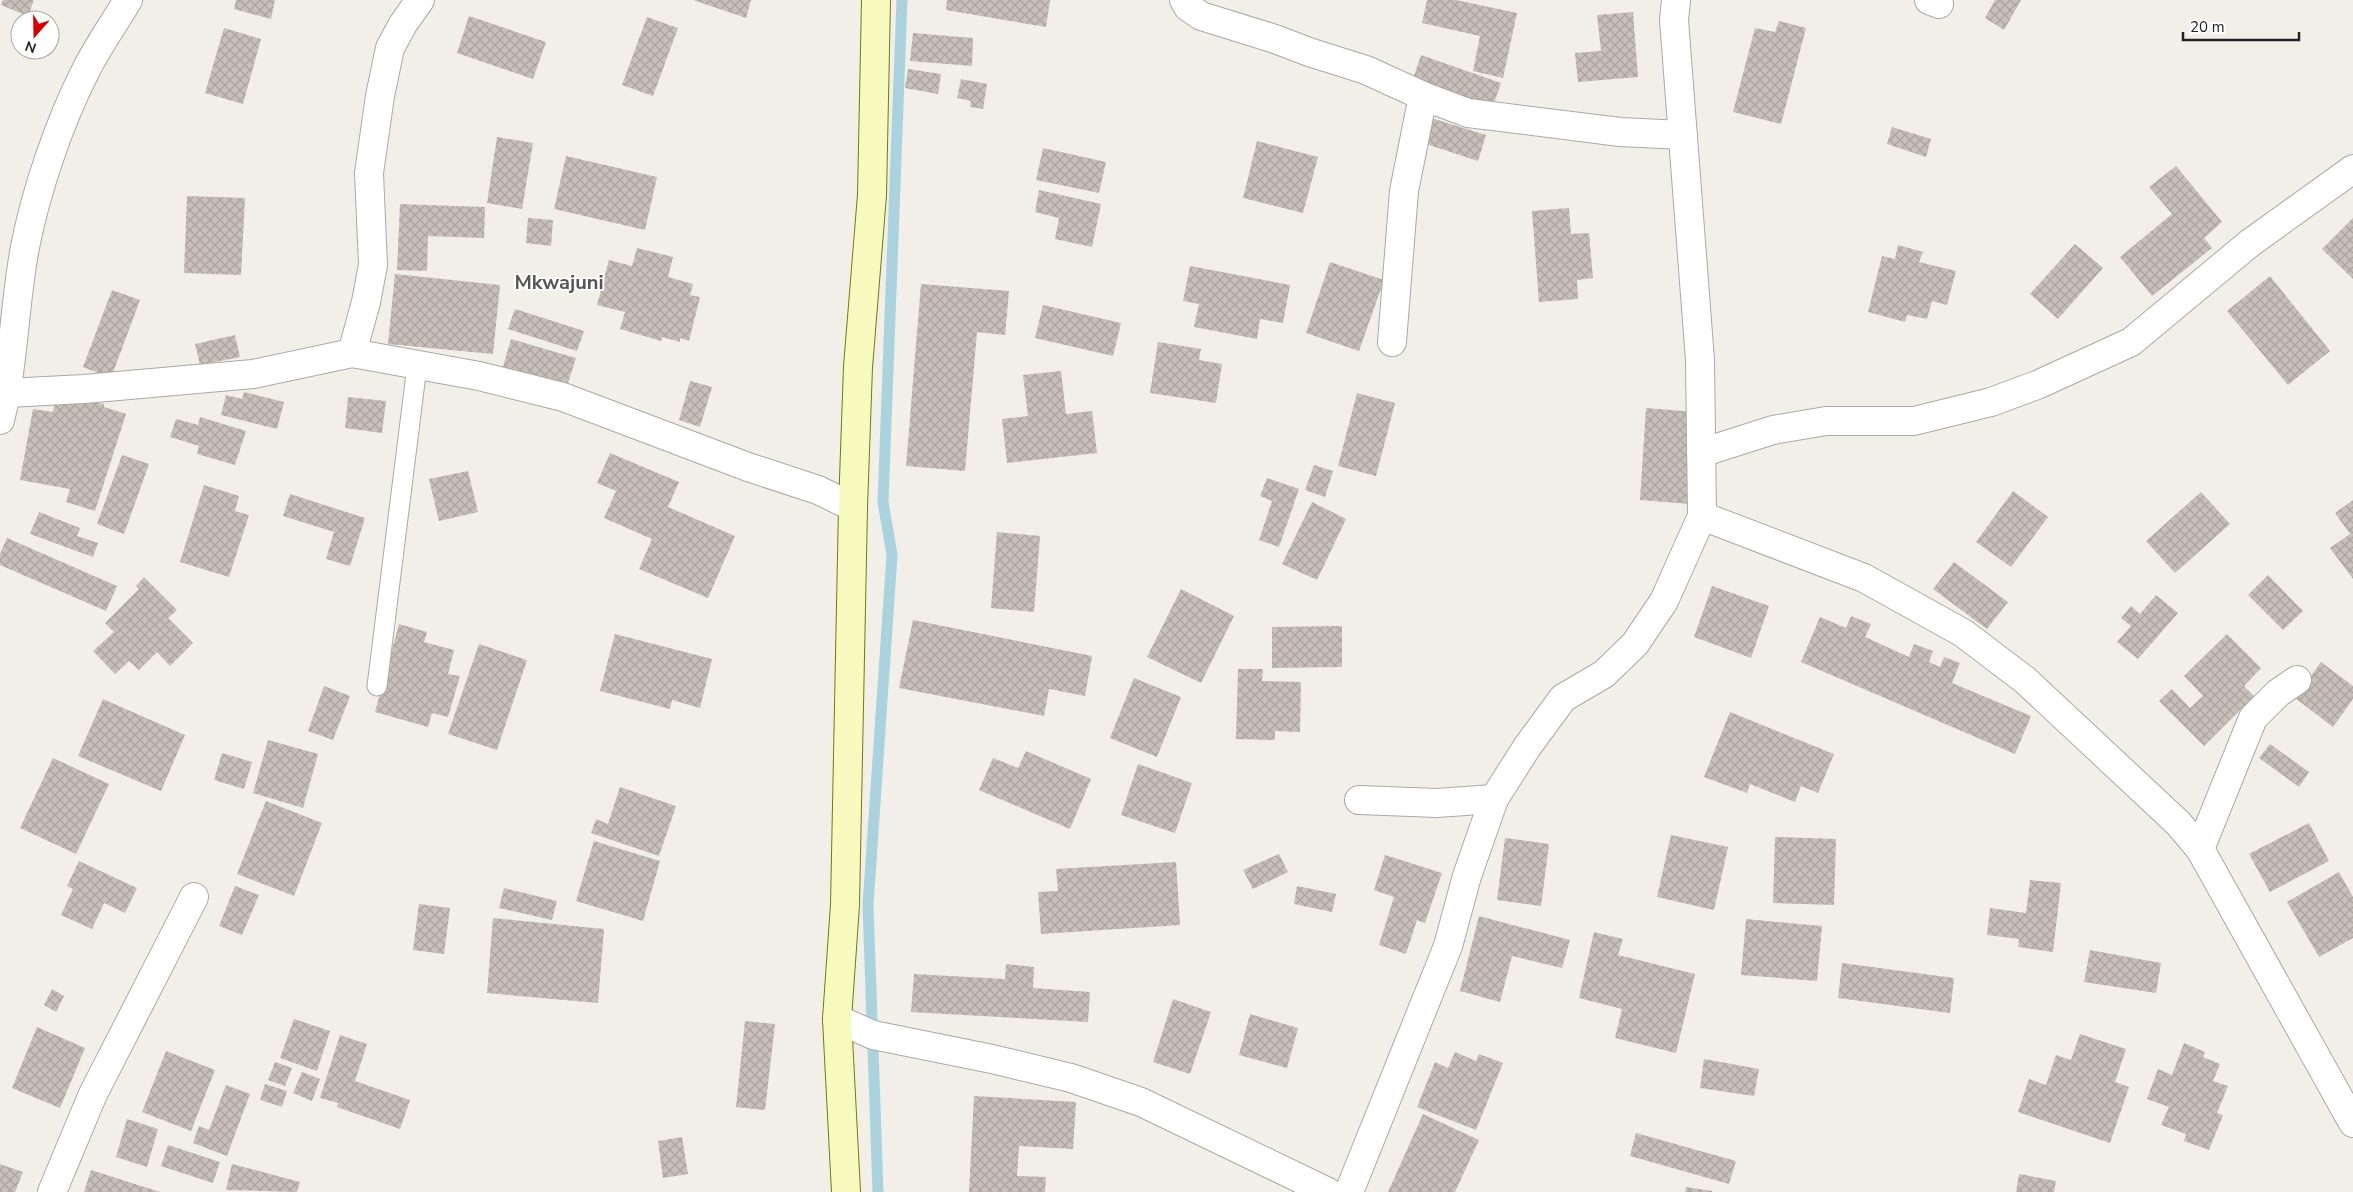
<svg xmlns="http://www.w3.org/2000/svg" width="2353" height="1192" font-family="'Nunito Sans',sans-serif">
<defs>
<pattern id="building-cross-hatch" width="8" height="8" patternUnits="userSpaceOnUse" patternTransform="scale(1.25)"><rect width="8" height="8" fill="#c7bfb8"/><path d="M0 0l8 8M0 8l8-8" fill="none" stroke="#aba49e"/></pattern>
</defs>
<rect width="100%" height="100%" fill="#f2efe9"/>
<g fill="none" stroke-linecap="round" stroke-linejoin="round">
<polyline stroke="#aad3df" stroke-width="11" points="878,1192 868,905 892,555 883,502 902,0"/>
</g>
<g fill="url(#building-cross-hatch)">
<polygon points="3,0 34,0 28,16 1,5"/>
<polygon points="236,0 275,0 271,19 234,9"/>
<polygon points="693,0 751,0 746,18"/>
<polygon points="947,0 1050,0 1046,27 946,10"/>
<polygon points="1427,0 1456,0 1517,13 1503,78 1473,71 1480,36 1422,23"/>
<polygon points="1995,0 2021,0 2004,30 1985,18"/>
<polygon points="1633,12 1638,77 1578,82 1575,53 1601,51 1597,15"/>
<polygon points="469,16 546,42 533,79 457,53"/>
<polygon points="647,17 678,28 653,96 622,85"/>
<polygon points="1779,21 1806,28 1781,124 1733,112 1755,28 1775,32"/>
<polygon points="224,28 261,39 243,104 205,93"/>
<polygon points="913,33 973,38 972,66 910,61"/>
<polygon points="1421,55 1501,83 1491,112 1411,85"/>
<polygon points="908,69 941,74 938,94 905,88"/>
<polygon points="961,79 987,84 983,109 970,107 971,101 957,98"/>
<polygon points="1428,117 1486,135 1478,161 1420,142"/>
<polygon points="1892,127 1931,139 1926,157 1887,144"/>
<polygon points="497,137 533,143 522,209 487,203"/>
<polygon points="1257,141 1318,157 1303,213 1243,198"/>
<polygon points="1043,148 1106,162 1099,193 1036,180"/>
<polygon points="566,156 657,177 645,230 554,209"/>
<polygon points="2176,166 2222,222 2204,238 2212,248 2152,296 2120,257 2172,214 2149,187"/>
<polygon points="1039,190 1101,204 1092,247 1055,239 1059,218 1035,212"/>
<polygon points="187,196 245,198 241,275 184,273"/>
<polygon points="400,204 485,207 484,238 428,236 427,271 397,270"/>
<polygon points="1569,208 1571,234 1589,233 1593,278 1577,280 1578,299 1539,302 1532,211"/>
<polygon points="528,218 553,220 551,246 526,243"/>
<polygon points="2353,218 2353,279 2322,249"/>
<polygon points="2075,244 2103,268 2058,319 2030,294"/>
<polygon points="1898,245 1923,252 1919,262 1956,271 1947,305 1932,301 1927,319 1907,315 1905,322 1868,312 1882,256 1895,259"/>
<polygon points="637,248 673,257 668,277 693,284 690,295 700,297 689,341 680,338 680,342 662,337 661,341 620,329 625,312 597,305 609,260 632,266"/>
<polygon points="1330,262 1384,280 1359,351 1306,333"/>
<polygon points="1190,266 1290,285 1283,323 1260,319 1257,339 1194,327 1199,304 1183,301"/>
<polygon points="395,274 500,285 493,354 388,344"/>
<polygon points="2270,276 2330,351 2288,385 2227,311"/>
<polygon points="921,284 1009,291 1005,335 977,332 965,471 906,466"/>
<polygon points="112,290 140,300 111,378 83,367"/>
<polygon points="1043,305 1121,323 1113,356 1035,338"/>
<polygon points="515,309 584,331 577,351 508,329"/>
<polygon points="235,335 240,357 200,365 195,344"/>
<polygon points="511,339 576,358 567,386 503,367"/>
<polygon points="1158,342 1201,349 1199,360 1222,364 1216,403 1150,393"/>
<polygon points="1061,371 1066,414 1092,411 1097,453 1007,463 1002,419 1028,416 1023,375"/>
<polygon points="690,381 712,387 700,427 679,420"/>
<polygon points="244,392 284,402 277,429 221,415 226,395 242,399"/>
<polygon points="1357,393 1395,403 1376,476 1338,466"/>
<polygon points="56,396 104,404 104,407 126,414 95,511 66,502 70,489 20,480 33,409 53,412"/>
<polygon points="348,397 386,401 382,433 345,428"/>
<polygon points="1646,408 1696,412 1690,504 1640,500"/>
<polygon points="200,417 246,431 235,465 197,454 199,446 170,437 176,419 198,425"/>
<polygon points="610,453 679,482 668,507 735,536 708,598 639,569 652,539 604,518 616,491 597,483"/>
<polygon points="122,455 149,464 124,534 97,524"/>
<polygon points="1314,465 1333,471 1325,497 1305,490"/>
<polygon points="468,471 478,512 439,521 429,479"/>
<polygon points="1267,478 1299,489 1279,547 1259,540 1272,501 1260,496"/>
<polygon points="204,485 239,496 235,511 249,515 229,577 180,562"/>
<polygon points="2013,491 2048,517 2011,567 1976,542"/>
<polygon points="2201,492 2230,524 2175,573 2146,541"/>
<polygon points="290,494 365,518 350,566 326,559 334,532 283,516"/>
<polygon points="2353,500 2353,579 2330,548 2350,534 2335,513"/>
<polygon points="1312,502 1346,519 1317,580 1282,564"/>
<polygon points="39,512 80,528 77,536 98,543 93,557 30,534"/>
<polygon points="997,532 1040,536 1034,612 991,608"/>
<polygon points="7,538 117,586 106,611 0,565 0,554"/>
<polygon points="1954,562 2008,602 1987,629 1933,589"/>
<polygon points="2268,575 2303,611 2283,630 2248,595"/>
<polygon points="144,577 177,610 168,618 193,643 170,666 157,652 139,670 129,661 115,674 93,651 114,632 105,623 139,589 136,586"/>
<polygon points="1712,586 1769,606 1751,658 1694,637"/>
<polygon points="1181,589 1234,616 1201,683 1147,657"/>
<polygon points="2156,595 2178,613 2138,659 2117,642 2131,626 2121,618 2131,606 2140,614"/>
<polygon points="1851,616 1871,624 1865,637 1909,657 1914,644 1933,651 1929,662 1940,667 1944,657 1960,663 1952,683 2031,716 2015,754 1801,662 1820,617 1846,628"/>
<polygon points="913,620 1092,656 1085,696 1049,689 1044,716 899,688"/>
<polygon points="399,624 427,632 424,642 454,650 448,674 460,676 448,717 432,713 428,727 375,712"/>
<polygon points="1342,626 1342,667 1272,668 1272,627"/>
<polygon points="615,634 712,659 700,708 672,700 670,709 600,691"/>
<polygon points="2227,634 2261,668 2244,686 2254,696 2204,746 2159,701 2172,689 2190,708 2203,696 2184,676"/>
<polygon points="479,644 527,660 497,750 448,734"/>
<polygon points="2321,662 2353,686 2353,699 2333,727 2295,698"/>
<polygon points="1238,669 1263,669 1262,681 1301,682 1300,732 1275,731 1275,740 1236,739"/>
<polygon points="1134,678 1181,697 1157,757 1110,738"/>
<polygon points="324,686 350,696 333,740 308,731"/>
<polygon points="103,699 185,735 161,791 78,756"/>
<polygon points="1730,712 1834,754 1818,793 1801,786 1795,802 1750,784 1747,793 1704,777"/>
<polygon points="268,740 318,754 303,808 253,793"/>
<polygon points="2270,744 2309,772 2299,787 2259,758"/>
<polygon points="1026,751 1091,779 1070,829 979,790 993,758 1018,768"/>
<polygon points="222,753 252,762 244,789 214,780"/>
<polygon points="53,758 109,784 76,854 20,828"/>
<polygon points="1138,764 1192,783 1175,833 1121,815"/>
<polygon points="620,787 676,806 659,856 591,833 596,819 608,824"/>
<polygon points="266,801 322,823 294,896 237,874"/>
<polygon points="2309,823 2329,861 2270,892 2249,854"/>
<polygon points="1671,835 1728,847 1714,910 1657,897"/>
<polygon points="1775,837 1836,839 1834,905 1773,903"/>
<polygon points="1505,838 1549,844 1541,906 1497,900"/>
<polygon points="594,841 660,861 643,921 576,901"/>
<polygon points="1279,854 1288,872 1253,889 1243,870"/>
<polygon points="1385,855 1442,873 1425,923 1417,920 1406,954 1379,945 1394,897 1374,890"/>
<polygon points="79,861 137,888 125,913 104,903 92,929 61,915 73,889 67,886"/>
<polygon points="1176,862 1180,925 1041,934 1038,892 1058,891 1056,869"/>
<polygon points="2339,872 2353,897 2353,938 2319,957 2287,902"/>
<polygon points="2030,880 2061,883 2053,952 2018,947 2019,939 1987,935 1990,908 2026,913"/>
<polygon points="235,886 259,895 242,935 219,926"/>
<polygon points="1297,886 1336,894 1332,912 1294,904"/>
<polygon points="504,888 557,901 552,920 499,908"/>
<polygon points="419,904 450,908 444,954 413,950"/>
<polygon points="1479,916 1570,940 1562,968 1512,956 1500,1002 1460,991"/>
<polygon points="493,918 604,929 598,1003 487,993"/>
<polygon points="1746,919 1822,926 1817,981 1741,975"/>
<polygon points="1594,932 1623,939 1618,955 1695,974 1676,1053 1615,1038 1622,1009 1579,998"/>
<polygon points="2090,950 2161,963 2156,993 2084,982"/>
<polygon points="1842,963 1954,978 1950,1013 1838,998"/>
<polygon points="1006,964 1034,967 1033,988 1090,992 1088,1022 911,1012 914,974 1005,979"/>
<polygon points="52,989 64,996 56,1012 44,1005"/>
<polygon points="1173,999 1211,1012 1190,1074 1153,1062"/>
<polygon points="1250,1014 1298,1028 1287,1068 1239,1055"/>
<polygon points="294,1019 330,1031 317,1071 280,1058"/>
<polygon points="745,1021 775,1024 765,1110 736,1107"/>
<polygon points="37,1027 85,1048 60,1108 12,1088"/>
<polygon points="2080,1034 2126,1049 2115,1082 2129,1087 2110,1143 2018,1112 2029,1079 2046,1085 2056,1055 2071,1060"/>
<polygon points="340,1035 367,1044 355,1081 410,1100 400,1129 337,1107 338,1103 320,1098"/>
<polygon points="2184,1043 2205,1052 2203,1057 2220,1064 2213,1081 2228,1086 2217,1113 2223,1115 2209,1150 2184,1141 2186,1134 2161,1125 2169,1107 2147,1099 2158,1069 2172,1075"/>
<polygon points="166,1051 215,1070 191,1131 142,1112"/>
<polygon points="1455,1052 1476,1061 1479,1054 1503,1063 1476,1130 1417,1107 1435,1062 1448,1068"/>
<polygon points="1704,1059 1759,1069 1754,1096 1700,1088"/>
<polygon points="275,1062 292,1068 285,1086 268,1080"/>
<polygon points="302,1072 320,1079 312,1101 293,1093"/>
<polygon points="265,1084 287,1091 282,1107 260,1100"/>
<polygon points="226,1085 250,1094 227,1156 193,1143 199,1126 209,1130"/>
<polygon points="974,1096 1076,1102 1073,1149 1019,1146 1017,1176 1046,1177 1045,1192 969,1192"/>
<polygon points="1423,1114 1479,1140 1455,1192 1388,1192"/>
<polygon points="127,1119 158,1129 147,1167 116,1157"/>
<polygon points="1636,1133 1736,1161 1729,1184 1630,1156"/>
<polygon points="682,1137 688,1174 663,1178 658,1141"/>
<polygon points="168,1145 220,1162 213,1183 161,1166"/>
<polygon points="0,1164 23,1172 15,1192 0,1192"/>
<polygon points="232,1164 300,1182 297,1192 226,1190"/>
<polygon points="91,1170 160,1192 84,1192"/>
<polygon points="2019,1174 2056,1181 2054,1192 2016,1192"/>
<polygon points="1686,1187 1712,1191 1712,1192 1685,1192"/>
</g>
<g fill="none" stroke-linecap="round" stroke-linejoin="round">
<g stroke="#a9a9a9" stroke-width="21">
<polyline id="lane" points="377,686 417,366"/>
</g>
<g stroke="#a9a9a9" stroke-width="30">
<g id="street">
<polyline points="1184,0 1188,7 1201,16 1275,39 1309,52 1366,70 1423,96 1468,113 1620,132 1683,135"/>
<polyline points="1929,0 1939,4"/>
<polyline points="1392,342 1404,191 1423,96"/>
<polyline points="352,353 366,302 373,265 369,173 380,96 390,48 403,24 420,0"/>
<polyline points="0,390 7,393 84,389 253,374 352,353 479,376 563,397 748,467 818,490 853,507"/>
<path d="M 0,420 C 14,365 14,305 25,247 C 36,191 59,123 85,72 C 97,47 114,24 128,0"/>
<polyline points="1701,453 1773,430 1826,421 1914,421 1991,402 2037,385 2131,342 2250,243 2353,169"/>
<polyline points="1702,516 1864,578 1963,633 2025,680 2178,823 2200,849 2353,1123"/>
<polyline points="1359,800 1437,803 1494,799"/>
<polyline points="2200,849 2253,718 2278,693 2297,680"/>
<polyline points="837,1019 873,1035 992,1059 1071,1078 1141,1102 1328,1192"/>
<polyline points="52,1192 93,1094 194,897"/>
<polyline points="1349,1192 1448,946 1467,876 1494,799 1527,747 1563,698 1604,674 1635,644 1664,601 1702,516 1700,360 1674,20 1676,0"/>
</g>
</g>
<g stroke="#707d05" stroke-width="30">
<polyline id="secondary" points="846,1192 837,1019 845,905 853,507 858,367 872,195 876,0"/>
</g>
<use href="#lane" stroke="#fff" stroke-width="19"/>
<use href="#street" stroke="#fff" stroke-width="28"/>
<use href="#secondary" stroke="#f7fabf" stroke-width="28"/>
</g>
<g text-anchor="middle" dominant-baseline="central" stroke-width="4" stroke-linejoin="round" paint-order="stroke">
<g font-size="20" font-weight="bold" fill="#555" stroke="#fff">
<text x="559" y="282">Mkwajuni</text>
</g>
</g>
<g transform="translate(35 35) rotate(200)"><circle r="24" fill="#ffffff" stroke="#a7a7a7"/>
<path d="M0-4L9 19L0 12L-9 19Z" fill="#d40000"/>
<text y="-8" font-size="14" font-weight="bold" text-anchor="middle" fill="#222222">N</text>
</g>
<path d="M2183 32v8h116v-8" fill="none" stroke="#222222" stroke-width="2.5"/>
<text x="2190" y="32" font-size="15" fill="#222222" stroke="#ffffff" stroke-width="4" paint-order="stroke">20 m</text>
</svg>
